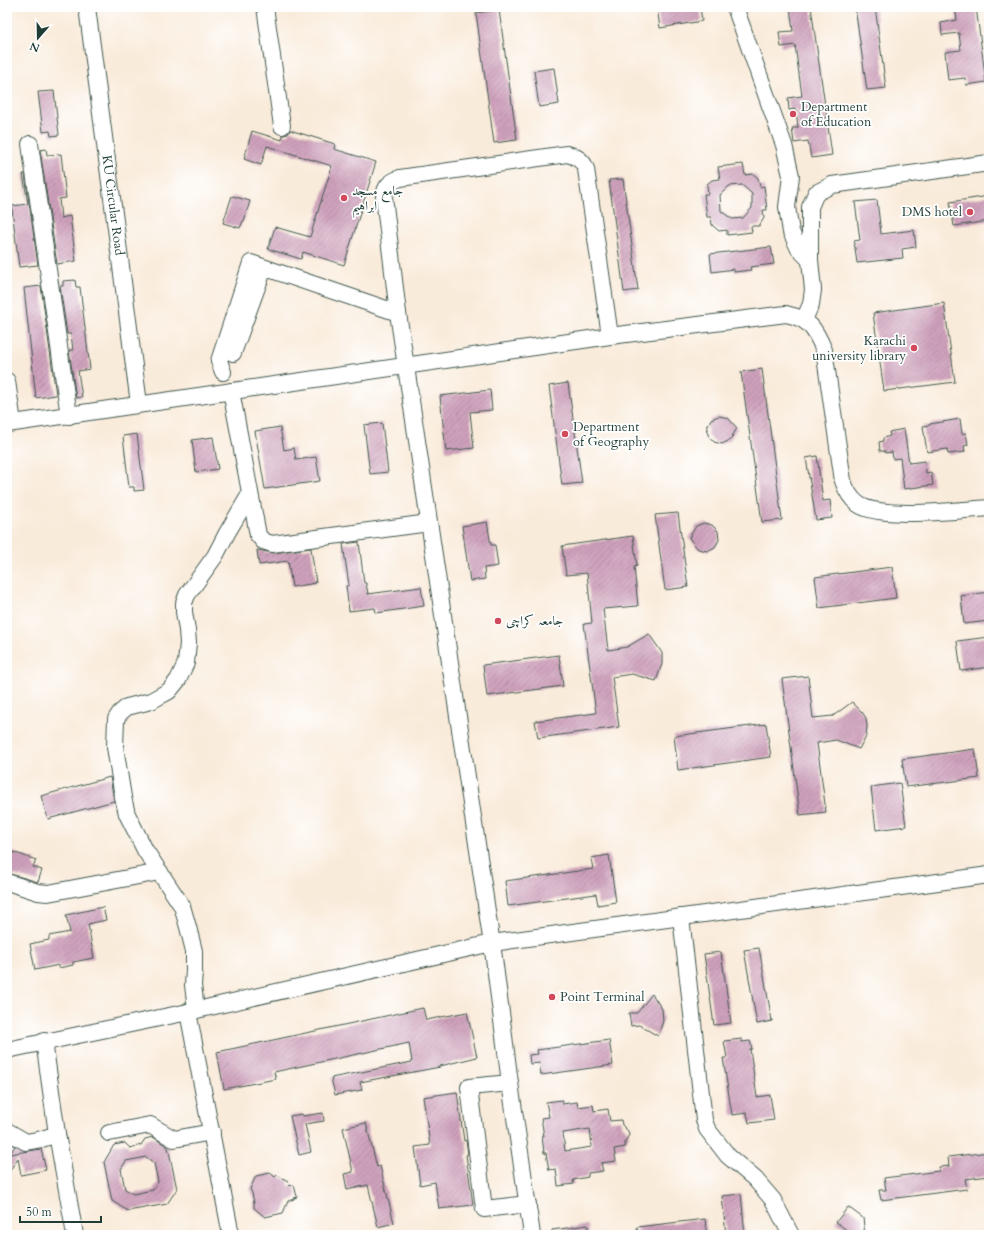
<svg xmlns="http://www.w3.org/2000/svg" width="996" height="1242" font-family="Cardo,Amiri,serif">
<defs>
<pattern id="building-hatch" width="6" height="6" patternUnits="userSpaceOnUse"><rect width="6" height="6" fill="#cfa1bc"/><path d="M-1 1l2-2M0 6l6-6M5 7l2-2" fill="none" stroke="#a7849a"/></pattern>
</defs>
<rect width="100%" height="100%" fill="#fff"/>
<filter id="ink" filterUnits="userSpaceOnUse"><feTurbulence type="fractalNoise" baseFrequency=".025" numOctaves="2"/><feDisplacementMap in="SourceGraphic" scale="8" xChannelSelector="R" yChannelSelector="G"/><feConvolveMatrix kernelMatrix="1 2 1 2 8 2 1 2 1" color-interpolation-filters="sRGB"/></filter>
<filter id="wash" filterUnits="userSpaceOnUse"><feTurbulence type="fractalNoise" baseFrequency=".012" numOctaves="4" result="noise"/><feDisplacementMap in="SourceGraphic" scale="16" xChannelSelector="R" yChannelSelector="G"/><feGaussianBlur stdDeviation="0.9" result="paint"/><feColorMatrix in="noise" values="0 0 0 0 0 0 0 0 0 0 0 0 0 0 0 0 0 1.4 0 .05"/><feComposite in="paint" operator="in"/></filter>
<g filter="url(#wash)">
<rect width="100%" height="100%" fill="#f9ebda"/>
<g id="blocks">
<g fill="url(#building-hatch)" fill-rule="evenodd">
<polygon points="657,7 700,7 702,21 660,28"/>
<polygon points="790,7 811,7 832,155 811,158 808,141 794,143 792,128 798,128 796,109 789,110 788,98 802,96 795,45 781,47 779,32 793,31"/>
<polygon points="855,7 875,7 886,88 867,90"/>
<polygon points="955,7 976,7 986,82 966,85 965,78 948,80 945,52 961,50 959,33 942,35 941,23 957,20"/>
<polygon points="499,10 517,140 494,143 476,13"/>
<polygon points="554,68 559,104 539,107 534,71"/>
<polygon points="54,91 59,135 51,136 50,131 43,132 38,92"/>
<polygon points="290,130 335,144 334,149 376,162 344,265 303,252 301,259 268,249 275,227 310,237 332,166 267,146 261,165 244,159 252,131 282,140 283,135 288,134"/>
<polygon points="46,149 47,155 61,154 66,198 59,199 61,218 70,216 76,261 57,264 40,150"/>
<path d="M 743,164 L 745,175 L 753,174 L 758,178 L 760,187 L 764,186 L 767,210 L 763,210 L 764,218 L 759,226 L 751,226 L 752,232 L 727,235 L 727,230 L 719,231 L 712,225 L 711,217 L 707,217 L 704,194 L 708,194 L 707,184 L 712,180 L 720,179 L 718,167 ZM 742,185 L 752,194 L 752,208 L 743,218 L 732,219 L 721,211 L 720,195 L 729,186 Z"/>
<polygon points="23,174 25,174 38,265 19,267 12,209 12,206 28,204"/>
<polygon points="623,179 638,290 624,292 609,180"/>
<polygon points="232,196 250,201 244,221 243,221 240,228 223,223"/>
<polygon points="989,196 989,221 954,226 950,202"/>
<polygon points="877,200 881,234 914,230 916,247 902,249 903,258 857,263 854,241 860,240 855,202"/>
<polygon points="771,247 774,264 750,267 751,270 734,272 734,269 712,272 710,254"/>
<polygon points="75,280 76,287 80,287 90,369 78,371 82,397 76,398 69,350 73,350 71,334 67,334 60,286 63,286 63,281"/>
<polygon points="41,286 56,395 36,398 24,288"/>
<polygon points="944,303 955,382 884,391 873,313"/>
<polygon points="762,369 782,520 762,522 741,372"/>
<polygon points="568,383 582,483 562,485 549,386"/>
<polygon points="490,390 492,410 470,412 474,448 446,451 440,396"/>
<polygon points="719,416 728,418 737,428 730,440 722,444 714,442 708,435 707,427 711,419"/>
<polygon points="960,419 962,434 966,433 968,445 964,446 965,452 948,454 947,449 927,452 923,426 930,425 930,424"/>
<polygon points="382,423 388,472 370,474 364,425"/>
<polygon points="280,427 284,450 294,448 296,460 316,457 320,481 265,489 255,431"/>
<polygon points="904,429 909,463 925,461 926,473 931,472 933,485 904,489 900,458 893,459 892,452 885,453 885,451 880,451 879,442 883,441 883,438 890,436 889,432"/>
<polygon points="137,434 144,490 134,491 134,487 129,487 123,436"/>
<polygon points="213,437 218,469 196,472 192,440"/>
<polygon points="817,456 823,501 830,500 832,518 816,520 806,458"/>
<polygon points="678,513 688,587 665,590 655,515"/>
<polygon points="487,522 491,545 495,545 498,566 484,568 485,579 470,581 462,526"/>
<polygon points="704,523 712,525 718,531 719,540 715,547 707,551 698,549 689,538 696,526"/>
<polygon points="633,536 637,566 634,567 638,606 603,609 608,650 627,647 649,634 662,653 662,664 656,681 632,674 612,677 619,727 538,738 535,721 596,713 584,624 592,623 587,573 566,575 562,546"/>
<polygon points="359,542 364,583 366,583 368,594 421,587 424,606 376,613 375,608 349,611 346,586 349,585 343,544"/>
<polygon points="311,548 316,583 292,587 288,561 259,565 257,550 273,553"/>
<polygon points="892,567 896,598 819,608 815,577"/>
<polygon points="989,592 989,621 964,624 961,596"/>
<polygon points="989,637 989,667 961,671 957,641"/>
<polygon points="559,655 563,686 487,696 483,665"/>
<polygon points="808,676 813,718 833,716 852,702 862,712 866,718 867,726 866,736 859,749 836,740 817,743 826,812 800,815 782,679"/>
<polygon points="766,724 771,757 678,770 674,736"/>
<polygon points="975,749 979,778 906,787 902,759"/>
<polygon points="110,777 114,801 48,819 41,796"/>
<polygon points="900,783 906,826 876,830 871,787"/>
<polygon points="7,850 36,860 33,867 42,870 38,882 7,873"/>
<polygon points="609,855 616,902 598,905 596,894 508,906 505,881 593,869 591,858"/>
<polygon points="103,907 106,920 88,924 94,958 73,962 73,965 59,968 59,965 35,970 30,944 49,940 49,936 70,932 66,915"/>
<polygon points="759,948 772,1021 757,1024 744,950"/>
<polygon points="721,952 731,1023 714,1025 704,954"/>
<polygon points="652,994 662,1009 663,1021 658,1036 639,1025 631,1026 629,1013 637,1013"/>
<polygon points="423,1008 426,1020 467,1012 477,1057 440,1066 440,1067 360,1082 362,1090 335,1095 331,1078 412,1062 409,1043 274,1072 276,1079 224,1089 217,1052"/>
<polygon points="742,1039 742,1042 750,1041 752,1049 750,1049 757,1097 770,1095 774,1120 749,1123 747,1113 732,1115 723,1058 727,1058 724,1041"/>
<polygon points="609,1040 613,1065 541,1075 539,1063 530,1064 529,1055 538,1054 537,1050"/>
<polygon points="457,1092 464,1141 466,1140 468,1154 466,1155 473,1205 439,1209 435,1182 420,1185 415,1147 430,1145 423,1097"/>
<path d="M 562,1100 L 562,1104 L 577,1102 L 578,1107 L 593,1105 L 594,1111 L 608,1109 L 610,1121 L 621,1120 L 622,1125 L 628,1131 L 629,1135 L 625,1142 L 625,1147 L 614,1149 L 616,1161 L 601,1163 L 603,1171 L 588,1173 L 588,1177 L 573,1180 L 574,1184 L 558,1186 L 556,1169 L 549,1170 L 546,1153 L 544,1153 L 542,1136 L 544,1136 L 541,1118 L 549,1117 L 546,1102 ZM 590,1129 L 592,1147 L 565,1151 L 563,1133 Z"/>
<polygon points="323,1113 324,1121 305,1124 311,1152 299,1155 290,1116 302,1114 303,1116"/>
<polygon points="366,1123 377,1167 380,1166 394,1223 378,1227 368,1185 347,1190 344,1174 353,1172 343,1128"/>
<path d="M 153,1137 L 168,1147 L 177,1189 L 167,1204 L 128,1211 L 112,1201 L 104,1162 L 114,1145 L 125,1143 L 130,1148 L 141,1145 L 145,1139 ZM 146,1157 L 154,1163 L 158,1182 L 153,1190 L 133,1194 L 125,1189 L 121,1169 L 126,1161 Z"/>
<polygon points="7,1142 15,1146 10,1154 41,1149 46,1170 21,1175 18,1158 7,1175"/>
<polygon points="989,1152 989,1176 965,1179 967,1189 881,1200 879,1190 886,1190 884,1178 939,1171 939,1167 949,1166 948,1157"/>
<polygon points="270,1173 275,1177 277,1175 288,1181 289,1186 294,1185 297,1197 294,1198 294,1199 288,1201 283,1213 265,1217 254,1208 254,1203 252,1193 250,1189 256,1176"/>
<polygon points="741,1194 745,1235 726,1235 722,1196"/>
<polygon points="848,1207 863,1218 865,1235 853,1235 836,1222"/>
<polygon points="705,1219 707,1235 638,1235 637,1227"/>
<polygon points="588,1225 589,1235 552,1235 552,1230"/>
</g>
</g>
</g>
<g filter="url(#ink)">
<use href="#blocks" fill-opacity="0" stroke="#40574d" stroke-width="1"/>
<g fill="none" stroke-linecap="round" stroke-linejoin="round">
<g stroke="#40574d" stroke-width="18">
<g id="minor">
<path id="s1" d="M 87,7 L 139,404"/>
<polyline points="265,7 282,126"/>
<polyline points="735,7 784,145 791,176 787,207 791,232 799,249 810,260"/>
<polyline points="30,144 69,416"/>
<polyline points="804,320 811,304 813,290 810,260 810,207 816,193 832,185 989,163"/>
<polyline points="233,353 264,268"/>
<polyline points="223,372 219,361 251,263 398,313"/>
<polyline points="7,381 13,423"/>
<polyline points="231,391 258,535 263,541 272,544 429,523"/>
<path d="M 7,424 L 610,336 L 786,314 C 810,319 815,329 824,350 L 843,481 C 846,490 850,498 858,504 C 879,520 961,510 989,508"/>
<polyline points="7,882 38,892 48,893 160,872"/>
<polyline points="681,917 704,1120 707,1129 728,1156 755,1179 773,1200 791,1235"/>
<polyline points="196,1010 193,985 194,971 194,951 188,927 182,906 145,850 127,814 123,797 115,747 116,719 120,713 127,707 151,701 158,697 169,691 178,680 186,663 188,643 187,630 184,612 184,603 187,595 215,556 227,533 250,494"/>
<polyline points="188,1012 231,1235"/>
<polyline points="44,1041 57,1134 75,1235"/>
<polyline points="7,1050 188,1012 492,943 989,875"/>
<polyline points="510,1083 469,1087 484,1209 528,1204"/>
<polyline points="7,1131 26,1142 42,1139 57,1134"/>
<polyline points="109,1133 150,1125 174,1139 212,1132"/>
<path d="M 532,1235 L 510,1083 L 494,958 L 398,313 L 384,197 C 385,186 390,182 400,178 L 567,154 C 576,156 583,160 586,169 L 610,336"/>
</g>
</g>
<use href="#minor" stroke="#fff" stroke-width="16"/>
</g>
</g>
<g fill="#d1495b" stroke="#fff" stroke-width="1.5">
<circle cx="793" cy="114" r="4"/>
<circle cx="344" cy="198" r="4"/>
<circle cx="970" cy="212" r="4"/>
<circle cx="914" cy="348" r="4"/>
<circle cx="565" cy="434" r="4"/>
<circle cx="498" cy="621" r="4"/>
<circle cx="552" cy="997" r="4"/>
</g>
<g text-anchor="middle" dominant-baseline="central" stroke-width="3.5" stroke-linejoin="round" paint-order="stroke">
<g font-size="13" fill="#1f3d34" stroke="#fff" text-anchor="start">
<text x="801" y="107">Department<tspan x="801" dy="15">of Education</tspan></text>
<text x="352" y="191">جامع مسجد<tspan x="352" dy="15">ابراہیم</tspan></text>
<text x="962" y="212" text-anchor="end">DMS hotel</text>
<text x="906" y="341" text-anchor="end">Karachi<tspan x="906" dy="15">university library</tspan></text>
<text x="573" y="427">Department<tspan x="573" dy="15">of Geography</tspan></text>
<text x="506" y="621">جامعہ کراچی</text>
<text x="560" y="997">Point Terminal</text>
</g>
<g font-size="13" fill="#1f3d34" stroke="#fff">
<text stroke="none"><textPath href="#s1" startOffset="200">KU Circular Road</textPath></text>
</g>
</g>
<rect width="996" height="1242" fill="none" stroke="#fff" stroke-width="24"/>
<g transform="translate(38 38) rotate(200)" stroke="#ffffff" stroke-width="3" paint-order="stroke">
<path d="M0-3L7 15L0 10L-7 15Z" fill="#1f3d34"/>
<text y="-6" font-size="11" font-weight="bold" text-anchor="middle" fill="#1f3d34">N</text>
</g>
<path d="M20 1216v6h81v-6" fill="none" stroke="#1f3d34" stroke-width="2"/>
<text x="26" y="1216" font-size="12" fill="#1f3d34" stroke="#ffffff" stroke-width="3" paint-order="stroke">50 m</text>
</svg>
